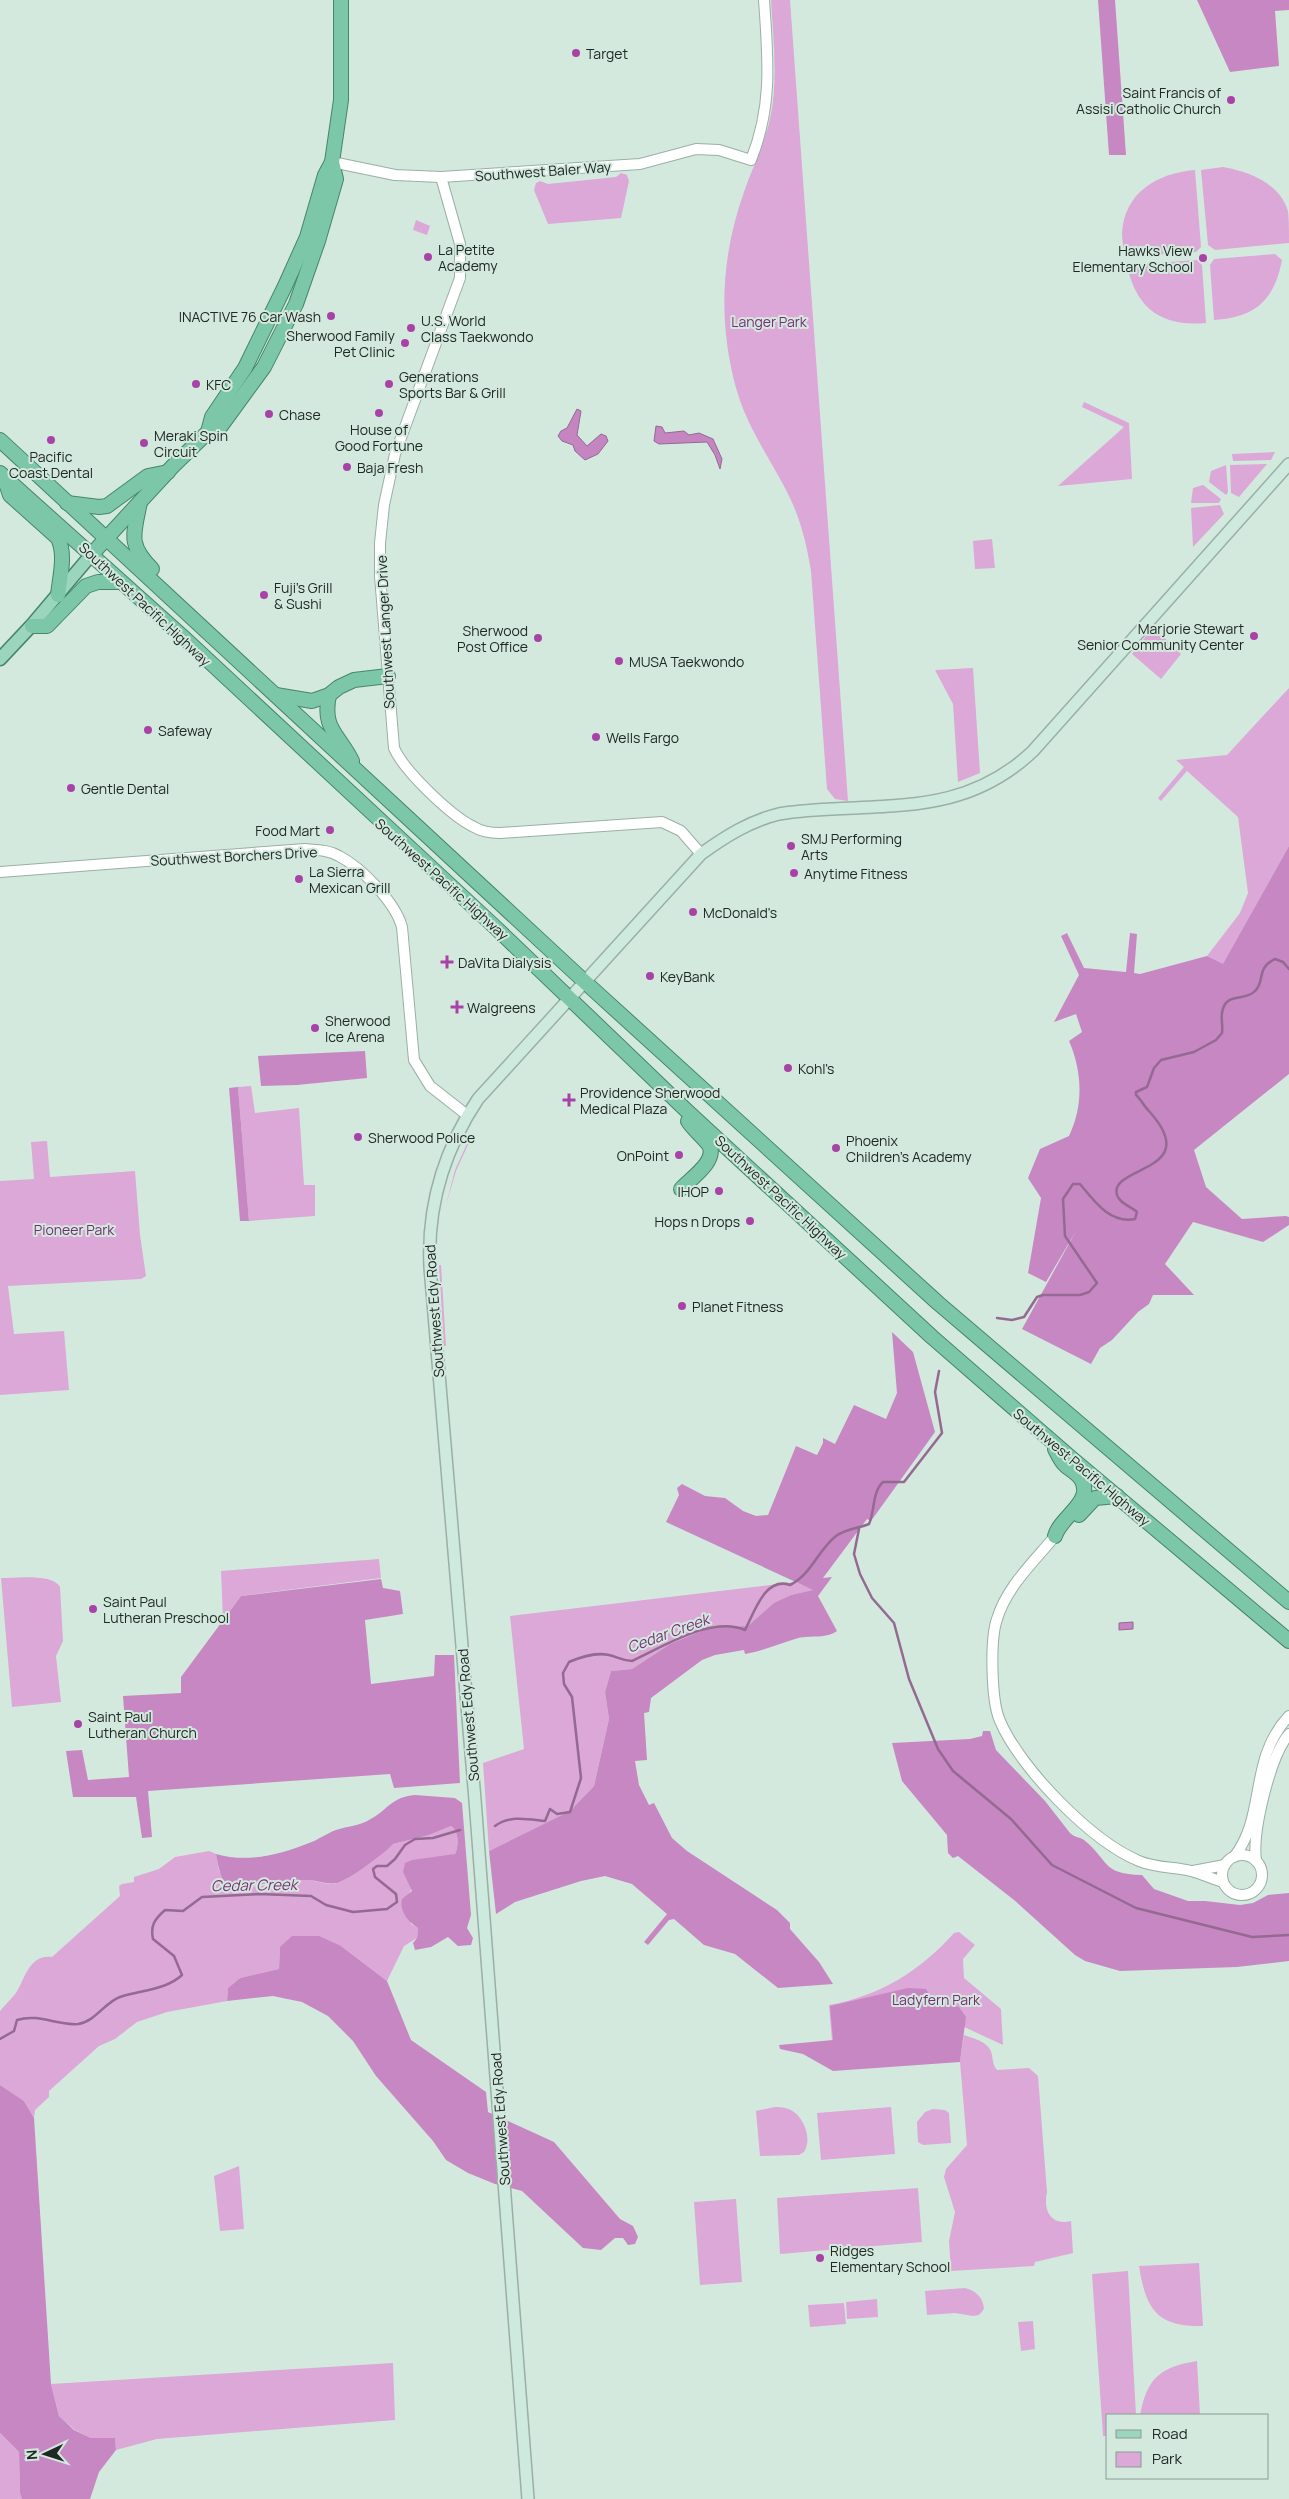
<svg xmlns="http://www.w3.org/2000/svg" width="1289" height="2499" font-family="Manrope,sans-serif">
<rect width="100%" height="100%" fill="#d3e9de"/>
<g fill="#dca8d8">
<path d="M 771,0 L 790,0 L 848,801 L 835,799 L 827,789 L 811,571 C 807,546 801,521 790,498 C 776,469 757,442 744,411 C 733,384 727,352 725,323 C 722,278 729,234 744,192 C 753,166 766,141 771,114 C 778,76 773,37 771,0 Z"/>
<path d="M 1223,167 C 1250,172 1279,183 1288,211 C 1289,220 1289,234 1289,243 L 1215,250 L 1208,245 L 1201,170 Z"/>
<path d="M 1195,170 L 1201,247 L 1196,252 L 1125,257 C 1124,250 1122,241 1122,234 C 1124,192 1158,173 1195,170 Z"/>
<polygon points="621,173 627,175 629,181 621,218 548,224 534,190 536,183 540,181 548,184 616,177"/>
<polygon points="416,220 430,226 427,235 413,230"/>
<path d="M 1275,254 L 1282,260 C 1274,301 1255,317 1214,320 L 1210,265 L 1214,259 Z"/>
<path d="M 1197,260 L 1202,265 L 1206,323 C 1162,327 1136,309 1127,265 Z"/>
<polygon points="1084,402 1129,423 1132,479 1058,486 1124,427 1082,407"/>
<polygon points="1275,452 1271,460 1233,461 1232,454"/>
<polygon points="1267,464 1239,497 1231,493 1230,465"/>
<polygon points="1226,465 1228,492 1226,495 1209,482 1211,471"/>
<polygon points="1203,485 1221,499 1219,503 1191,503 1193,488"/>
<polygon points="1220,505 1224,514 1193,547 1191,508"/>
<polygon points="992,539 995,568 975,569 973,541"/>
<polygon points="1153,627 1181,654 1161,679 1132,654"/>
<polygon points="973,668 980,773 958,782 953,704 935,670"/>
<polygon points="1289,688 1289,846 1223,965 1207,956 1240,913 1248,893 1238,817 1187,771 1161,801 1158,798 1184,767 1176,760 1227,755"/>
<polygon points="251,1086 255,1113 299,1108 304,1185 315,1185 315,1216 249,1221 238,1087"/>
<polygon points="470,1137 471,1138 456,1171 446,1205 455,1170"/>
<polygon points="47,1141 50,1177 135,1171 140,1235 146,1276 141,1279 8,1286 14,1334 64,1331 69,1390 0,1395 0,1181 34,1179 31,1142"/>
<polygon points="439,1265 441,1265 446,1346 444,1346"/>
<polygon points="379,1559 381,1578 241,1596 223,1620 221,1571"/>
<path d="M 1,1578 C 16,1578 53,1573 60,1587 L 63,1641 L 56,1656 L 61,1702 L 12,1707 Z"/>
<polygon points="795,1582 814,1590 791,1595 775,1603 748,1626 711,1627 670,1644 632,1669 611,1671 605,1692 609,1719 594,1786 570,1811 489,1851 483,1763 524,1749 510,1616"/>
<path d="M 451,1826 C 459,1831 459,1846 455,1854 L 403,1872 L 412,1888 L 409,1894 L 411,1924 L 418,1928 L 417,1938 L 404,1946 L 387,1981 L 341,1946 L 280,1947 L 279,1969 L 240,1978 L 228,1988 L 227,2001 L 167,2012 L 137,2022 L 115,2039 L 99,2046 L 49,2091 L 49,2097 L 35,2110 L 34,2118 L 24,2101 L 0,2085 L 0,2011 C 5,2005 11,1999 16,1993 C 25,1979 29,1954 52,1957 L 120,1896 L 119,1886 L 122,1884 L 134,1882 L 134,1877 L 159,1869 L 175,1857 L 209,1851 L 216,1854 L 219,1870 L 226,1886 C 241,1891 286,1881 306,1880 C 317,1880 329,1887 340,1882 C 351,1877 386,1853 393,1844 L 429,1835 Z"/>
<path d="M 959,1932 L 975,1945 L 963,1959 L 964,1978 L 1001,2009 L 1003,2045 L 962,2026 L 832,2041 L 829,2005 C 880,1996 920,1971 954,1933 Z"/>
<path d="M 964,2035 C 975,2039 990,2042 992,2055 C 993,2061 993,2065 997,2070 L 1029,2068 L 1038,2076 L 1047,2192 C 1043,2209 1050,2226 1071,2221 L 1073,2253 L 1035,2262 L 1034,2266 L 951,2271 L 949,2241 L 955,2212 L 944,2177 L 946,2169 L 967,2145 L 960,2062 Z"/>
<path d="M 775,2107 C 782,2107 789,2108 794,2112 C 805,2120 812,2140 804,2152 L 799,2155 L 760,2156 L 756,2111 Z"/>
<polygon points="891,2107 895,2154 821,2160 817,2113"/>
<polygon points="933,2109 945,2110 949,2113 951,2143 923,2145 918,2142 917,2122 925,2112"/>
<polygon points="239,2166 244,2229 220,2231 214,2176"/>
<polygon points="918,2188 922,2242 780,2254 777,2198"/>
<polygon points="736,2199 742,2282 700,2285 694,2202"/>
<path d="M 1199,2263 L 1203,2326 C 1156,2327 1146,2309 1139,2266 Z"/>
<polygon points="1128,2271 1136,2415 1108,2415 1108,2436 1103,2436 1092,2274"/>
<path d="M 965,2288 C 976,2291 983,2297 984,2309 L 979,2315 L 973,2316 L 955,2313 L 927,2315 L 925,2291 Z"/>
<polygon points="877,2299 878,2317 847,2319 846,2302"/>
<polygon points="844,2303 846,2324 810,2327 808,2305"/>
<polygon points="1033,2321 1035,2349 1021,2351 1018,2322"/>
<path d="M 1197,2361 L 1200,2415 L 1140,2415 C 1147,2378 1160,2367 1197,2361 Z"/>
<polygon points="393,2363 395,2420 157,2439 116,2450 115,2438 91,2438 75,2430 59,2416 51,2384"/>
<polygon points="0,2433 19,2452 20,2493 22,2499 0,2499"/>
</g>
<g fill="#c787c3">
<polygon points="1098,0 1115,0 1126,155 1109,155"/>
<polygon points="1197,0 1289,0 1289,10 1275,11 1279,66 1230,72"/>
<path d="M 1289,846 L 1289,1074 L 1194,1150 L 1206,1187 L 1242,1219 L 1286,1216 L 1289,1217 L 1289,1225 L 1263,1242 L 1193,1222 L 1165,1264 L 1194,1295 L 1153,1295 L 1149,1304 L 1138,1312 L 1112,1340 L 1100,1348 L 1091,1364 L 1022,1329 L 1076,1231 L 1046,1282 L 1028,1273 L 1041,1198 L 1028,1178 L 1040,1149 L 1069,1136 C 1084,1105 1082,1071 1069,1041 L 1082,1032 L 1076,1014 L 1054,1022 L 1079,975 L 1061,936 L 1067,933 L 1084,968 L 1126,972 L 1130,933 L 1137,934 L 1134,973 L 1140,974 L 1207,956 L 1223,964 Z"/>
<polygon points="365,1051 367,1078 297,1085 261,1086 258,1056"/>
<polygon points="238,1087 249,1221 240,1221 229,1088"/>
<path d="M 892,1332 L 913,1352 L 935,1432 L 871,1521 L 867,1519 L 823,1578 L 832,1577 L 818,1596 L 837,1631 C 824,1640 809,1634 795,1639 C 778,1644 763,1651 745,1654 L 744,1650 L 715,1655 L 702,1660 L 651,1698 L 649,1712 L 644,1713 L 647,1760 L 635,1761 L 639,1785 L 649,1805 L 654,1803 L 672,1838 L 687,1851 L 777,1910 L 790,1923 L 790,1929 L 819,1962 L 833,1984 L 778,1988 L 735,1954 L 704,1945 L 674,1919 L 669,1920 L 648,1945 L 644,1942 L 667,1914 L 632,1884 L 605,1876 L 581,1881 L 515,1902 L 496,1914 L 489,1851 L 570,1811 L 594,1786 L 609,1719 L 605,1692 L 611,1671 L 632,1669 L 670,1644 L 711,1627 L 748,1626 L 774,1603 L 791,1595 L 813,1590 L 666,1522 L 679,1495 L 677,1488 L 682,1484 L 705,1496 L 725,1498 L 743,1511 L 756,1516 L 768,1515 L 796,1446 L 817,1455 L 823,1443 L 823,1438 L 835,1444 L 854,1405 L 886,1419 L 897,1393 Z"/>
<polygon points="381,1579 383,1588 400,1591 403,1614 365,1620 371,1684 434,1676 435,1655 454,1655 460,1783 394,1788 390,1774 148,1791 152,1837 142,1838 136,1797 73,1797 66,1751 82,1750 88,1780 129,1777 123,1696 181,1693 181,1677 241,1596"/>
<path d="M 983,1731 L 990,1731 L 996,1750 L 1045,1801 L 1070,1833 C 1075,1838 1080,1837 1084,1840 C 1110,1861 1101,1874 1142,1875 L 1154,1889 L 1188,1901 L 1205,1901 L 1240,1905 L 1253,1903 L 1268,1895 L 1289,1893 L 1289,1961 L 1237,1967 L 1120,1971 L 1085,1961 L 1075,1955 L 1014,1900 L 958,1856 L 953,1858 L 948,1853 L 947,1835 L 902,1781 L 892,1743 L 970,1739 L 982,1736 Z"/>
<path d="M 415,1795 L 455,1798 L 462,1803 L 471,1915 L 467,1928 L 473,1938 L 471,1945 L 458,1946 L 448,1937 L 431,1947 L 415,1950 L 413,1943 L 417,1938 L 418,1928 C 409,1922 399,1912 402,1899 L 412,1891 L 403,1872 L 405,1863 L 412,1860 L 455,1854 C 459,1846 459,1831 451,1826 L 429,1835 L 393,1844 C 387,1852 347,1881 337,1883 C 326,1885 317,1880 306,1880 C 281,1880 255,1885 230,1890 C 221,1882 218,1865 216,1854 C 247,1863 280,1855 309,1843 C 318,1840 327,1833 336,1830 C 348,1826 359,1826 369,1820 C 388,1810 391,1797 415,1795 Z"/>
<polygon points="292,1936 319,1936 341,1946 387,1981 411,2040 486,2092 488,2112 554,2142 620,2219 633,2226 638,2237 635,2244 628,2245 623,2238 615,2238 601,2250 583,2248 522,2191 495,2184 468,2173 446,2160 433,2141 376,2076 353,2041 328,2016 302,2002 273,1996 227,2001 228,1988 240,1978 279,1969 280,1947"/>
<polygon points="908,1988 926,1989 932,1999 959,2007 966,2017 960,2062 833,2071 803,2054 780,2049 779,2045 833,2040 830,2006"/>
<polygon points="0,2085 24,2101 34,2118 51,2384 59,2416 74,2430 91,2438 115,2438 116,2450 99,2472 90,2499 22,2499 20,2493 19,2452 0,2433"/>
</g>
<g fill="#c585c1" stroke="#946992">
<polygon points="577,409 581,411 577,435 587,446 601,434 606,436 608,441 598,454 585,460 575,451 573,445 562,441 558,436 561,431 567,428"/>
<polygon points="656,426 662,427 665,433 684,431 689,435 699,433 713,439 722,459 720,469 715,455 707,442 659,444 654,441"/>
<polygon points="1133,1622 1133,1629 1119,1630 1119,1623"/>
</g>
<g fill="none" stroke-linecap="round" stroke-linejoin="round">
<g stroke="#946992" stroke-width="2.5">
<path d="M 997,1318 L 1012,1320 L 1024,1317 L 1037,1297 L 1043,1295 L 1080,1295 L 1089,1292 L 1097,1283 L 1065,1236 L 1063,1199 L 1073,1184 L 1080,1184 C 1094,1201 1110,1224 1135,1219 L 1137,1212 C 1132,1207 1119,1203 1117,1195 C 1108,1165 1206,1173 1148,1110 C 1143,1105 1141,1099 1136,1095 L 1136,1092 L 1147,1087 L 1154,1068 L 1161,1060 L 1194,1052 L 1216,1040 L 1222,1033 C 1223,1026 1221,1020 1222,1013 C 1225,991 1245,1002 1255,991 C 1266,980 1255,969 1275,959 L 1283,962 L 1289,969"/>
<polyline points="859,1529 854,1554 860,1574 872,1598 894,1623 909,1679 938,1749 953,1771 1011,1819 1052,1865 1136,1908 1252,1937 1289,1935"/>
<path d="M 495,1826 C 510,1815 527,1819 545,1821 L 550,1809 L 557,1814 L 570,1812 L 581,1778 L 572,1697 L 564,1684 L 563,1673 L 569,1662 C 581,1657 595,1652 609,1655 C 618,1657 620,1660 632,1661 C 663,1647 712,1615 745,1630 C 754,1613 765,1576 790,1585 C 811,1575 818,1550 836,1536 C 847,1528 857,1529 869,1524 C 875,1511 872,1492 883,1482 L 904,1482 L 942,1433 L 935,1392 L 939,1371"/>
<path d="M 0,2039 L 14,2031 L 17,2020 C 39,2013 57,2026 78,2024 C 95,2022 105,2002 120,1997 C 141,1990 166,1990 182,1975 L 174,1956 L 153,1939 C 150,1925 155,1919 165,1910 L 183,1911 L 202,1897 L 259,1894 L 311,1896 L 326,1905 L 353,1912 L 387,1909 L 397,1902 L 396,1894 L 375,1877 L 373,1869 L 377,1866 L 387,1866 L 395,1859 L 405,1845 L 415,1839 L 433,1838 L 460,1830"/>
</g>
<g stroke="#9aafa5" stroke-width="12">
<g id="tertiary">
<path d="M 332,162 L 395,175 L 441,177 L 640,164 L 696,149 L 719,150 L 751,160 C 773,105 768,58 764,0"/>
<path d="M 441,177 L 460,244 L 460,278 L 395,454 L 384,505 L 380,543 L 380,576 L 394,748 C 404,771 451,816 474,827 C 482,832 491,833 500,833 L 662,822 L 681,831 L 701,854"/>
<path d="M 0,872 L 305,849 C 317,850 329,850 339,856 C 362,868 395,902 402,927 L 414,1060 L 430,1086 L 467,1115"/>
<path d="M 1055,1536 C 1034,1562 1007,1586 997,1619 C 990,1639 991,1701 1000,1721 C 1020,1768 1091,1841 1139,1861 C 1155,1868 1175,1867 1191,1871 C 1202,1874 1213,1879 1223,1882"/>
<circle cx="1242" cy="1875" r="20"/>
<path d="M 1234,1857 C 1267,1815 1248,1759 1289,1716"/>
<path d="M 1256,1861 C 1252,1832 1270,1756 1289,1734"/>
<polyline points="1193,1871 1225,1865"/>
</g>
</g>
<g stroke="#9aafa5" stroke-width="14">
<path id="secondary" d="M 528,2499 L 475,1800 L 430,1267 C 427,1206 444,1150 478,1099 L 701,854 C 726,836 750,821 779,814 C 796,811 815,810 833,809 C 909,805 973,808 1033,751 L 1289,464"/>
</g>
<g stroke="#46866b" stroke-width="15">
<polyline id="primary" points="0,659 31,626 91,555"/>
</g>
<g stroke="#46866b" stroke-width="16">
<g id="trunk">
<polyline points="208,432 212,417 245,368 285,286 307,237 325,175 332,162 341,100 341,0"/>
<polyline points="0,440 585,982 938,1303 1289,1602"/>
<polyline points="0,473 183,637 495,927 687,1111 932,1337 1070,1457 1289,1641"/>
<path d="M 4,477 L 10,495 L 58,538 C 66,555 60,576 58,595"/>
<path d="M 140,502 C 134,534 127,544 152,569"/>
<polyline points="67,503 99,507 107,506 148,476 168,472"/>
<polyline points="91,555 173,466 208,432 221,426 264,367 296,304 318,241 336,179 332,162"/>
<polyline points="32,626 47,626 86,586 98,582 121,582"/>
<polyline points="276,695 312,701 329,695 339,687 354,680 388,676"/>
<path d="M 329,695 C 322,729 338,733 352,761"/>
<path d="M 681,1189 C 690,1179 718,1161 709,1145 C 703,1137 694,1130 688,1121"/>
<path d="M 1055,1449 C 1058,1455 1061,1462 1066,1466 C 1071,1470 1077,1473 1081,1479 C 1095,1501 1060,1517 1055,1536"/>
<polyline points="1079,1515 1095,1498 1117,1496"/>
</g>
</g>
<use href="#tertiary" stroke="#fff" stroke-width="10"/>
<use href="#secondary" stroke="#ceeade" stroke-width="11"/>
<use href="#primary" stroke="#9cd5bd" stroke-width="12"/>
<use href="#trunk" stroke="#7bc7a7" stroke-width="14"/>
</g>
<g fill="#a942a6" stroke="#d3e9de" stroke-width="2">
<circle cx="576" cy="53" r="5"/>
<circle cx="1231" cy="100" r="5"/>
<circle cx="428" cy="257" r="5"/>
<circle cx="1203" cy="258" r="5"/>
<circle cx="331" cy="316" r="5"/>
<circle cx="411" cy="328" r="5"/>
<circle cx="405" cy="343" r="5"/>
<circle cx="196" cy="384" r="5"/>
<circle cx="389" cy="384" r="5"/>
<circle cx="379" cy="413" r="5"/>
<circle cx="269" cy="414" r="5"/>
<circle cx="51" cy="440" r="5"/>
<circle cx="144" cy="443" r="5"/>
<circle cx="347" cy="467" r="5"/>
<circle cx="264" cy="595" r="5"/>
<circle cx="1254" cy="636" r="5"/>
<circle cx="538" cy="638" r="5"/>
<circle cx="619" cy="661" r="5"/>
<circle cx="148" cy="730" r="5"/>
<circle cx="596" cy="737" r="5"/>
<circle cx="71" cy="788" r="5"/>
<circle cx="330" cy="830" r="5"/>
<circle cx="791" cy="846" r="5"/>
<circle cx="794" cy="873" r="5"/>
<circle cx="299" cy="879" r="5"/>
<circle cx="693" cy="912" r="5"/>
<path d="M444.5 954.5h5v5h5v5h-5v5h-5v-5h-5v-5h5z"/>
<circle cx="650" cy="976" r="5"/>
<path d="M454.5 999.5h5v5h5v5h-5v5h-5v-5h-5v-5h5z"/>
<circle cx="315" cy="1028" r="5"/>
<circle cx="788" cy="1068" r="5"/>
<path d="M566.5 1092.5h5v5h5v5h-5v5h-5v-5h-5v-5h5z"/>
<circle cx="358" cy="1137" r="5"/>
<circle cx="836" cy="1148" r="5"/>
<circle cx="679" cy="1155" r="5"/>
<circle cx="719" cy="1191" r="5"/>
<circle cx="750" cy="1221" r="5"/>
<circle cx="682" cy="1306" r="5"/>
<circle cx="93" cy="1609" r="5"/>
<circle cx="78" cy="1724" r="5"/>
<circle cx="820" cy="2258" r="5"/>
</g>
<g text-anchor="middle" dominant-baseline="central" stroke-width="4" stroke-linejoin="round" paint-order="stroke">
<g font-size="14" fill="#202824" stroke="#d3e9de" text-anchor="start">
<text x="586" y="53">Target</text>
<text x="1221" y="92" text-anchor="end">Saint Francis of<tspan x="1221" dy="16">Assisi Catholic Church</tspan></text>
<text x="438" y="249">La Petite<tspan x="438" dy="16">Academy</tspan></text>
<text x="1193" y="250" text-anchor="end">Hawks View<tspan x="1193" dy="16">Elementary School</tspan></text>
<text x="321" y="316" text-anchor="end">INACTIVE 76 Car Wash</text>
<text x="421" y="320">U.S. World<tspan x="421" dy="16">Class Taekwondo</tspan></text>
<text x="395" y="335" text-anchor="end">Sherwood Family<tspan x="395" dy="16">Pet Clinic</tspan></text>
<text x="399" y="376">Generations<tspan x="399" dy="16">Sports Bar &amp; Grill</tspan></text>
<text x="206" y="384">KFC</text>
<text x="279" y="414">Chase</text>
<text x="379" y="429" text-anchor="middle">House of<tspan x="379" dy="16">Good Fortune</tspan></text>
<text x="154" y="435">Meraki Spin<tspan x="154" dy="16">Circuit</tspan></text>
<text x="51" y="456" text-anchor="middle">Pacific<tspan x="51" dy="16">Coast Dental</tspan></text>
<text x="357" y="467">Baja Fresh</text>
<text x="274" y="587">Fuji's Grill<tspan x="274" dy="16">&amp; Sushi</tspan></text>
<text x="1244" y="628" text-anchor="end">Marjorie Stewart<tspan x="1244" dy="16">Senior Community Center</tspan></text>
<text x="528" y="630" text-anchor="end">Sherwood<tspan x="528" dy="16">Post Office</tspan></text>
<text x="629" y="661">MUSA Taekwondo</text>
<text x="158" y="730">Safeway</text>
<text x="606" y="737">Wells Fargo</text>
<text x="81" y="788">Gentle Dental</text>
<text x="320" y="830" text-anchor="end">Food Mart</text>
<text x="801" y="838">SMJ Performing<tspan x="801" dy="16">Arts</tspan></text>
<text x="309" y="871">La Sierra<tspan x="309" dy="16">Mexican Grill</tspan></text>
<text x="804" y="873">Anytime Fitness</text>
<text x="703" y="912">McDonald's</text>
<text x="458" y="962">DaVita Dialysis</text>
<text x="660" y="976">KeyBank</text>
<text x="467" y="1007">Walgreens</text>
<text x="325" y="1020">Sherwood<tspan x="325" dy="16">Ice Arena</tspan></text>
<text x="798" y="1068">Kohl's</text>
<text x="580" y="1092">Providence Sherwood<tspan x="580" dy="16">Medical Plaza</tspan></text>
<text x="368" y="1137">Sherwood Police</text>
<text x="846" y="1140">Phoenix<tspan x="846" dy="16">Children's Academy</tspan></text>
<text x="669" y="1155" text-anchor="end">OnPoint</text>
<text x="709" y="1191" text-anchor="end">IHOP</text>
<text x="740" y="1221" text-anchor="end">Hops n Drops</text>
<text x="692" y="1306">Planet Fitness</text>
<text x="103" y="1601">Saint Paul<tspan x="103" dy="16">Lutheran Preschool</tspan></text>
<text x="88" y="1716">Saint Paul<tspan x="88" dy="16">Lutheran Church</tspan></text>
<text x="830" y="2250">Ridges<tspan x="830" dy="16">Elementary School</tspan></text>
</g>
<g font-size="14" fill="#202824" stroke="#d3e9de">
<text transform="translate(543 171) rotate(-4)">Southwest Baler Way</text>
<text transform="translate(145 604) rotate(43)">Southwest Pacific Highway</text>
<text transform="translate(385 632) rotate(-93)">Southwest Langer Drive</text>
<text transform="translate(234 856) rotate(-3)">Southwest Borchers Drive</text>
<text transform="translate(442 879) rotate(42)">Southwest Pacific Highway</text>
<text transform="translate(781 1197) rotate(43)">Southwest Pacific Highway</text>
<text transform="translate(434 1311) rotate(-94)">Southwest Edy Road</text>
<text transform="translate(1082 1467) rotate(40)">Southwest Pacific Highway</text>
<text transform="translate(468 1715) rotate(-95)">Southwest Edy Road</text>
<text transform="translate(500 2119) rotate(-94)">Southwest Edy Road</text>
</g>
<g font-size="14" fill="#782c76" stroke="#d3e9de">
<text x="769" y="321">Langer Park</text>
<text x="74" y="1229">Pioneer Park</text>
<text x="936" y="1999">Ladyfern Park</text>
</g>
<g font-size="15" font-style="italic" fill="#7c3079" stroke="#d3e9de">
<text transform="translate(668 1633) rotate(-20)">Cedar Creek</text>
<text transform="translate(254 1885) rotate(-1)">Cedar Creek</text>
</g>
</g>
<rect x="1106" y="2414" width="162" height="65" fill="#d3e9de" stroke="#8b9c94"/>
<rect x="1116" y="2430" width="25" height="8" fill="#9cd5bd" stroke="#8b9c94"/>
<text x="1152" y="2439" font-size="15" fill="#202824">Road</text>
<rect x="1116" y="2452" width="25" height="15" fill="#dca8d8" stroke="#8b9c94"/>
<text x="1152" y="2464" font-size="15" fill="#202824">Park</text>
<g transform="translate(45 2454) rotate(266)" stroke="#d3e9de" stroke-width="4" paint-order="stroke">
<path d="M0-4L9 19L0 12L-9 19Z" fill="#202824"/>
<text y="-8" font-size="14" font-weight="bold" text-anchor="middle" fill="#202824">N</text>
</g>
</svg>
